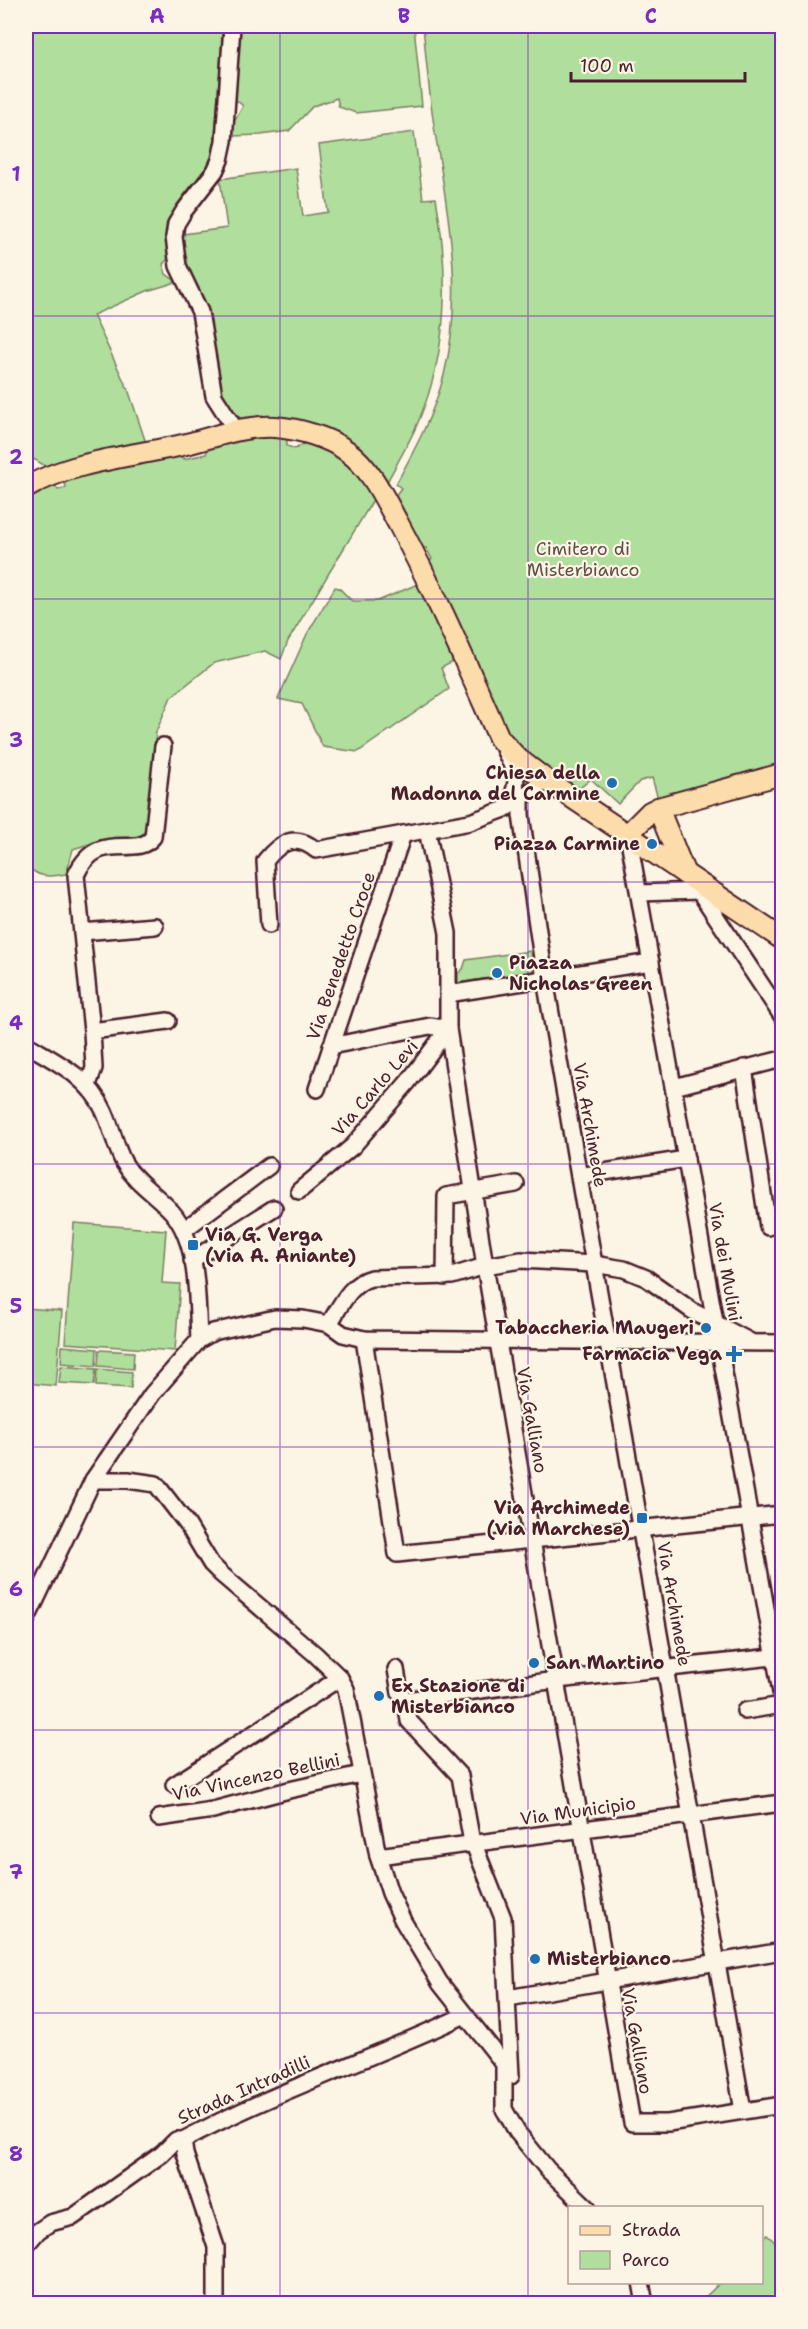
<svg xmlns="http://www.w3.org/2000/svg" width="808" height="2329" font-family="'Shantell Sans',sans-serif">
<rect width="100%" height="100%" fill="#fcf5e5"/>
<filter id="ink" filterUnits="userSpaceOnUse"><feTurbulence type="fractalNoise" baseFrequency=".0167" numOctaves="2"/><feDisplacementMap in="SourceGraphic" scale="12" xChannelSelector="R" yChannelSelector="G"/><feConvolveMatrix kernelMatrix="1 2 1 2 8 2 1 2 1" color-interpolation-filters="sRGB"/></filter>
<g filter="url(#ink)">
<g fill="#afde9d" stroke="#7c7e64" stroke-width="1.5">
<path d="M 26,26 L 223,26 L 214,152 L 211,162 C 185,197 160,211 168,259 L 163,264 L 166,274 L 177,282 L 147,291 L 93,315 L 129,392 L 147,446 L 47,467 L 32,458 L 26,460 Z"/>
<polygon points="239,26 414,26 422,106 356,113 339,107 337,98 313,106 289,131 261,135 232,136 234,122 243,106 234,98"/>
<path d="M 423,26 L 782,26 L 782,767 L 659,802 L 652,778 L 640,781 L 618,804 L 591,779 L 575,792 L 508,739 L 427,563 L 432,559 L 426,548 L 421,548 L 394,497 L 401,488 L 396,484 C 415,449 434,414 444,375 C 465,292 447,208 434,126 C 429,92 426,59 423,26 Z"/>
<path d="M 414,132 L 423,199 L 436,198 C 449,274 449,348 419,420 C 410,442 398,461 387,482 L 377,475 L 359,452 L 360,447 L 354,443 L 348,445 L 265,422 L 262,415 L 242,420 C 233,410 221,400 218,386 C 210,361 215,333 207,308 C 198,279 181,266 183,234 L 227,228 L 220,179 L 296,168 L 303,216 L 328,212 L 319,145 Z"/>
<path d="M 287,434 L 287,446 L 295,449 L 307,442 C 343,453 354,466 376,495 L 288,641 L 281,659 L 265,651 L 214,663 L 171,697 L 156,732 L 145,837 L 95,842 L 73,849 L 66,874 C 50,877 36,879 26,863 L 26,496 L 52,481 L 58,490 L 66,488 L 64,477 L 182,451 L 184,459 L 206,454 L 210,443 L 231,438 Z"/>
<polygon points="420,583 455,661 441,668 449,689 358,752 323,747 302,704 278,699 307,634 335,587 339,588 352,601 378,601"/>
<polygon points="530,951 533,972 458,983 458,973 463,969 466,960"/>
<polygon points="74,1223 166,1230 162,1283 180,1284 175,1351 65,1343"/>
<polygon points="26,1308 62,1311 56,1386 26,1383"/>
<polygon points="62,1346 97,1349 96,1366 61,1363"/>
<polygon points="99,1350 134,1352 133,1369 98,1366"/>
<polygon points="61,1366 96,1369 94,1385 59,1383"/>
<polygon points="97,1369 132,1372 131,1388 96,1386"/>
<polygon points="782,2234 782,2303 699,2303 720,2283 762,2282 762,2240 767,2235 775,2242"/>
</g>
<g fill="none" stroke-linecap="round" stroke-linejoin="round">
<g stroke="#4a1f2b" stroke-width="20">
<g id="minor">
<polyline points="232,26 224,141 220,160 215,171 184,211 176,224 174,237 178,266 200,312 214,396 235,429"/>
<path d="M 504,749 C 515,772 522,781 508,804"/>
<polyline points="521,798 521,815 545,979 594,1264 743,2111"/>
<polyline points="427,830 448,933 448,1029 485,1266 632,2123 668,2123 782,2105"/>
<polyline points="628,834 782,1698"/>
<polyline points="699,891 782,1016"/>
<polyline points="639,893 699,891 698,883"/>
<path d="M 269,925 L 265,861 C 280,842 295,833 316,850 L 470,822 L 505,809 L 546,780"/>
<polyline points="82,932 155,926"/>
<polyline points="448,994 651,962"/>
<polyline points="92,1031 168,1021"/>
<path d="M 26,1044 C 56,1062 89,1077 104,1111 C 112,1128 115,1146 124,1163 C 136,1183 157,1195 172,1212 C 199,1243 197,1301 199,1340"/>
<polyline points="744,1068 768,1227"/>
<path d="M 88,1085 L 94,1068 L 92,1031 L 76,875 C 98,827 135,860 153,837 L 163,746"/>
<polyline points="674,1087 782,1059"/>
<polyline points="317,1089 403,834"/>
<polyline points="579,1176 686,1159"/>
<polyline points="299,1191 353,1146 408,1082 448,1029 430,1026 331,1046"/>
<polyline points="185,1229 269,1166"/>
<polyline points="192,1260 274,1208"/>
<polyline points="445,1277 446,1196 516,1184"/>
<path d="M 329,1324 C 340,1307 350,1283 371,1278 L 452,1276 L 485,1266 L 521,1260 L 594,1264 L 624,1269 L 646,1278 L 694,1312 L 749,1341"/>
<polyline points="364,1339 397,1554 782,1514"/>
<polyline points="93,1480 128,1480 156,1484 187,1524 211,1564 221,1574 315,1654 340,1678 346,1689 378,1856 390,1893 403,1921 440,1983 504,2064 504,2109 517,2132 548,2170 588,2208"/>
<polyline points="26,1621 93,1480 152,1394 199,1340 213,1332 275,1318 303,1319 329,1324 343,1334 364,1339 782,1343"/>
<polyline points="396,1669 400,1693 406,1700"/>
<polyline points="745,1711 782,1705"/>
<polyline points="174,1785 340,1678"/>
<polyline points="159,1818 213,1810 289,1790 361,1774"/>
<polyline points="378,1856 782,1803"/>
<polyline points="508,1998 782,1951"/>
<polyline points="511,2076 503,1918 471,1837 460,1776 409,1721 406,1700 557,1680 782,1656"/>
<polyline points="183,2140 185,2154 216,2247 216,2304"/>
<path d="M 26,2245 L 38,2231 L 50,2223 L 73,2217 L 162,2154 L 176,2140 L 183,2140 C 274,2092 371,2059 465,2015"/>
<polyline points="641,2282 645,2304"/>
</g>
</g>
<g stroke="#4a1f2b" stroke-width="24">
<g id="major">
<path d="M 26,488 C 66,463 130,456 178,446 C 211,439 240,425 275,427 C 299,429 328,437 347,451 C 372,469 385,500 399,525 C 436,594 467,666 499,738 L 517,758 L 546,780 L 782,939"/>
<polyline points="658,808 685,874"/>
<polyline points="628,834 650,812 658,808 782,774"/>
</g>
</g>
<use href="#minor" stroke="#fcf5e5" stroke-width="15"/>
<use href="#major" stroke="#fddcac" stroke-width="20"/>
</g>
</g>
<path fill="none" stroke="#7b2cbf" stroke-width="1.5" stroke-opacity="0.55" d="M 280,26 L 280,2304M 528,26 L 528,2304M 26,316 L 782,316M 26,599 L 782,599M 26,882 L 782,882M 26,1164 L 782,1164M 26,1447 L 782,1447M 26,1730 L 782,1730M 26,2013 L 782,2013"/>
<g fill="#1f6fb2" stroke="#fcf5e5" stroke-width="2">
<circle cx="612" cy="783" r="6"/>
<circle cx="652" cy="844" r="6"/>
<circle cx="497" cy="973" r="6"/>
<rect x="187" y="1239" width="12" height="12" rx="3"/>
<circle cx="706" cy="1328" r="6"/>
<path d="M731 1345h6v6h6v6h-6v6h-6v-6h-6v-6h6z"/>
<rect x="636" y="1512" width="12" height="12" rx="3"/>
<circle cx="534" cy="1663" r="6"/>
<circle cx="379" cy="1696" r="6"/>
<circle cx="535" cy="1959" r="6"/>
</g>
<g text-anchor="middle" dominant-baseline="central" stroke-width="4.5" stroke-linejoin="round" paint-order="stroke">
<g font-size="18" fill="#634f48" stroke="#fcf5e5">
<text x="583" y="549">Cimitero di<tspan x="583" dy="21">Misterbianco</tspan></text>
</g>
<g font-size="18" font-weight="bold" fill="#4a1f2b" stroke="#fcf5e5" text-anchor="end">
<text x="600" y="773">Chiesa della<tspan x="600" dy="21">Madonna del Carmine</tspan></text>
<text x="640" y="844">Piazza Carmine</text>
<text x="509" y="963" text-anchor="start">Piazza<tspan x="509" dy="21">Nicholas Green</tspan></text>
<text x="205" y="1235" text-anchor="start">Via G. Verga<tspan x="205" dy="21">(Via A. Aniante)</tspan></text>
<text x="694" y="1328">Tabaccheria Maugeri</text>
<text x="722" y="1354">Farmacia Vega</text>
<text x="630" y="1508">Via Archimede<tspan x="630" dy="21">(Via Marchese)</tspan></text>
<text x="546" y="1663" text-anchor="start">San Martino</text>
<text x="391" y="1686" text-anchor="start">Ex Stazione di<tspan x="391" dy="21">Misterbianco</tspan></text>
<text x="547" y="1959" text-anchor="start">Misterbianco</text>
</g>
<g font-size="18" fill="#4a1f2b" stroke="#fcf5e5">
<text transform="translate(341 956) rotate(-71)">Via Benedetto Croce</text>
<text transform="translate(375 1088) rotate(-49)">Via Carlo Levi</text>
<text transform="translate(590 1125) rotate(80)">Via Archimede</text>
<text transform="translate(725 1262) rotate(80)">Via dei Mulini</text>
<text transform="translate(532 1420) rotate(80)">Via Galliano</text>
<text transform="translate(674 1604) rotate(80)">Via Archimede</text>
<text transform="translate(256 1777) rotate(-12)">Via Vincenzo Bellini</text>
<text transform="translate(578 1811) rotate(-8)">Via Municipio</text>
<text transform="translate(637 2041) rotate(80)">Via Galliano</text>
<text transform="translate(244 2090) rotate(-24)">Strada Intradilli</text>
</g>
</g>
<rect width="808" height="2329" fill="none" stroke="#fcf5e5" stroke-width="66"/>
<rect x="568" y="2206" width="195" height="78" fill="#fcf5e5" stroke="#b59f9b" stroke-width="1.5"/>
<rect x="580" y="2226" width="30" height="9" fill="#fddcac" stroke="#b59f9b" stroke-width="1.5"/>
<text x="622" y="2236" font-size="18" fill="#4a1f2b">Strada</text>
<rect x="580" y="2251" width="30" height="18" fill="#afde9d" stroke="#b59f9b" stroke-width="1.5"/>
<text x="622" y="2266" font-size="18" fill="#4a1f2b">Parco</text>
<path d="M571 72v9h174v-9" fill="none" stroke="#4a1f2b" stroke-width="3"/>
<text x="580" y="72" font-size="18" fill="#4a1f2b" stroke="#fcf5e5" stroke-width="4.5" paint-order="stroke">100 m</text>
<rect x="33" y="33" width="742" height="2263" fill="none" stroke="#7b2cbf" stroke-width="2"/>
<g font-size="20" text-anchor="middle" font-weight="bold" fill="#7b2cbf">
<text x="157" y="23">A</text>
<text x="404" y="23">B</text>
<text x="651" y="23">C</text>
<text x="16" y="181">1</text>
<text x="16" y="464">2</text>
<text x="16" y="747">3</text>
<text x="16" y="1030">4</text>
<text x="16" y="1313">5</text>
<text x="16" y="1596">6</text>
<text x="16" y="1879">7</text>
<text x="16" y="2161">8</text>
</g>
</svg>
